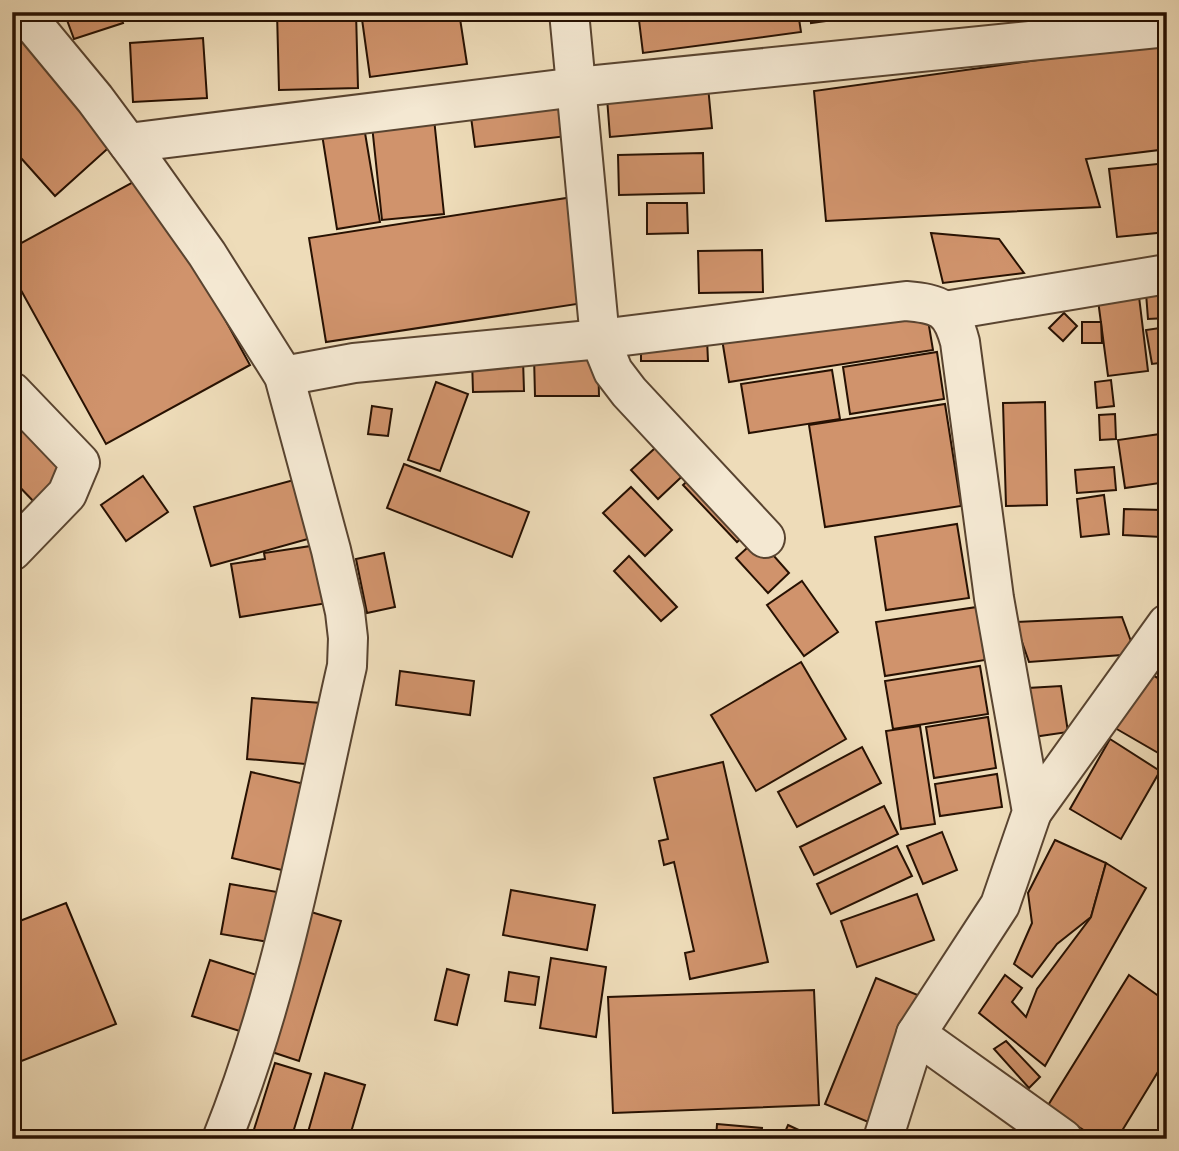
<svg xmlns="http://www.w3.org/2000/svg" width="1179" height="1151" font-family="'Gentium Book Plus',serif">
<rect width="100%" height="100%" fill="#eedcb9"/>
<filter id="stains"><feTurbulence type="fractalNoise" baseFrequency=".00286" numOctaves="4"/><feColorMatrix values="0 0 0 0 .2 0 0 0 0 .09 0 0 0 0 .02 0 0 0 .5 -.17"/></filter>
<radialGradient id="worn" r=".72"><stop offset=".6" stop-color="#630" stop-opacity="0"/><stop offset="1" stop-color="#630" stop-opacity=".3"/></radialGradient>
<g fill="#d0936c" stroke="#271102" stroke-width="2">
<polygon points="64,12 119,12 123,23 74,39"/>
<polygon points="277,12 356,12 358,88 279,90"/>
<polygon points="361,12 459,12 467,64 370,77"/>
<polygon points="638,12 798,12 801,32 643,53"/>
<polygon points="810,12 840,12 841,19 811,23"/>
<polygon points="847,12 912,12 847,17"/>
<polygon points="12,27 115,142 55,196 12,148"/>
<polygon points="203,38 207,98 133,102 130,43"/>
<polygon points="1167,42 1167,149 1086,159 1100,207 826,221 814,91"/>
<polygon points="707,76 712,128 610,137 606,85"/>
<polygon points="570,90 576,135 475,147 469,102"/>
<polygon points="433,109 444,214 382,220 371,116"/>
<polygon points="363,121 380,222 337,229 321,128"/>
<polygon points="703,153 704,193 619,195 618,155"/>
<polygon points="1167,163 1167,232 1117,237 1109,169"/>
<polygon points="146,175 250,365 106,444 12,274 12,248"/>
<polygon points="573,197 590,302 326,342 309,238"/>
<polygon points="647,203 687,203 688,233 647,234"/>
<polygon points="931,233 999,239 1024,273 943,283"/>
<polygon points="762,250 763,292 699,293 698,251"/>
<polygon points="1167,279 1167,318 1148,319 1145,280"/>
<polygon points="1137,280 1148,371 1108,376 1096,285"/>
<polygon points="926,308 933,350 729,382 722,339"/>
<polygon points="1064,313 1077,326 1063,341 1049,328"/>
<polygon points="1082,322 1101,322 1102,343 1082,343"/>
<polygon points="1167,327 1167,362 1152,364 1146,330"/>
<polygon points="707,339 708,361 641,361 641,340"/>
<polygon points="937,352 944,399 850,414 843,367"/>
<polygon points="598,354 599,396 535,396 534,356"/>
<polygon points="523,359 524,391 473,392 472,360"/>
<polygon points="832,370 840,419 749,433 741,384"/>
<polygon points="1111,380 1114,406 1097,408 1095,382"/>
<polygon points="436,382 468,394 440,471 408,460"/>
<polygon points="1045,402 1047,505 1006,506 1003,403"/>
<polygon points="945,404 961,506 825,527 809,425"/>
<polygon points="372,406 392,409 388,436 368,434"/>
<polygon points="1115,414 1116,439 1100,440 1099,415"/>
<polygon points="12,415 69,474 37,505 12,479"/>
<polygon points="1167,433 1167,482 1125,488 1118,440"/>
<polygon points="665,439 692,467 658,499 631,470"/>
<polygon points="404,464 529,512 512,557 387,508"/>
<polygon points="1114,467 1116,490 1077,493 1075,470"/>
<polygon points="697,472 752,529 737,542 683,485"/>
<polygon points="143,476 168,512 126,541 101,505"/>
<polygon points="305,477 322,535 211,566 194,507"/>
<polygon points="631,487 672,530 645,556 603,513"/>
<polygon points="1104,495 1109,534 1081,537 1077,499"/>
<polygon points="1124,509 1162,510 1161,537 1123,535"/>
<polygon points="957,524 969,598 886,610 875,537"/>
<polygon points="758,538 789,573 768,593 736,558"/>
<polygon points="324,544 334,602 240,617 231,564 265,559 264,553"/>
<polygon points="384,553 395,607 367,613 356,559"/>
<polygon points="629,556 677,607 661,621 614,571"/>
<polygon points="802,581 838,632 804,656 767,605"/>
<polygon points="977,607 985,660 885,676 876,622"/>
<polygon points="1122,617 1132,644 1122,655 1029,662 1015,622"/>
<polygon points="801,662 846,739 756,791 711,715"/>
<polygon points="980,666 988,714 893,729 885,681"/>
<polygon points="400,671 474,681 470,715 396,705"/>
<polygon points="1147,672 1167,683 1167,758 1115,728"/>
<polygon points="1061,686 1068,732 1033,737 1028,688"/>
<polygon points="252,698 322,703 317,765 247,759"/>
<polygon points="988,717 996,768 934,778 926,727"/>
<polygon points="920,726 935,824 901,829 886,731"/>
<polygon points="1110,739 1160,771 1121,839 1070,809"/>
<polygon points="862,747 881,783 797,827 778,792"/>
<polygon points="723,762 768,962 690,979 685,953 694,951 674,862 664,865 659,841 668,839 654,778"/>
<polygon points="251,772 318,787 298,874 232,858"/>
<polygon points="997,774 1002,807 940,816 935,784"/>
<polygon points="884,806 898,834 814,875 800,847"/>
<polygon points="942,832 957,870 923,884 907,846"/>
<polygon points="1055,840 1106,863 1091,917 1057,944 1032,977 1014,964 1032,923 1028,893"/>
<polygon points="897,846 912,876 831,914 817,884"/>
<polygon points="1106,863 1146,888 1045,1066 979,1013 1005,975 1022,988 1012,1002 1026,1017 1037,989 1091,917"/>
<polygon points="230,884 283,893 274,943 221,934"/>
<polygon points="511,890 595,905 587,950 503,935"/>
<polygon points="917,894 934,940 857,967 841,921"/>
<polygon points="66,903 116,1024 19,1062 12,1046 12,924"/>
<polygon points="311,912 341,921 299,1061 269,1051"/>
<polygon points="551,958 606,967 596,1037 540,1028"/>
<polygon points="210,960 263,977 246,1033 192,1016"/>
<polygon points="447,969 469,975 457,1025 435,1020"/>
<polygon points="509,972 539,977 535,1005 505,1001"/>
<polygon points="1129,975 1167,1002 1167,1057 1117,1139 1098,1139 1047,1107"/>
<polygon points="876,978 925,998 873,1124 825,1104"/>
<polygon points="814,990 819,1105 613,1113 608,997"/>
<polygon points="1006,1041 1040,1077 1029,1088 994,1049"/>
<polygon points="275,1063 311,1074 291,1139 251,1139"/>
<polygon points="325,1073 365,1085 349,1139 306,1139"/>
<polygon points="717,1124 762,1128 761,1139 716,1139"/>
<polygon points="788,1125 818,1139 782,1139"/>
</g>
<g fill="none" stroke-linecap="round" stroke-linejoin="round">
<g stroke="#594430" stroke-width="42">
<g id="minor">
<path d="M 23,12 L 95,99 L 141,161 L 207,254 L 284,376 L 331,550 L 345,612 L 348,638 L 347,666 C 311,824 283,988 222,1139"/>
<polyline points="569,12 600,339 613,371 629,392 765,538"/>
<polyline points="128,143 577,87 1167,27"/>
<polyline points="945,311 1167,274"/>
<path d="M 284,376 L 354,363 L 600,339 L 906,301 C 940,304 951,308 960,342 L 994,598 L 1032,812 L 1000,905 L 916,1034 L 1063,1139"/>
<polyline points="12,392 80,463 67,494 12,551"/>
<polyline points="1032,812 1167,624"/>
<polyline points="883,1139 916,1034"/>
</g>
</g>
<use href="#minor" stroke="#f4e8d2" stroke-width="38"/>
</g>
<rect width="1179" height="1151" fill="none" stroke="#eedcb9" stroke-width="42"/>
<rect x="14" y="14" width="1151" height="1123" fill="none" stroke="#271102" stroke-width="3.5"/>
<rect x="21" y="21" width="1137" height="1109" fill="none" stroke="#271102" stroke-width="2"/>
<rect width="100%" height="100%" filter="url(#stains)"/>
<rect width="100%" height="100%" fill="url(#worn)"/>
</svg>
